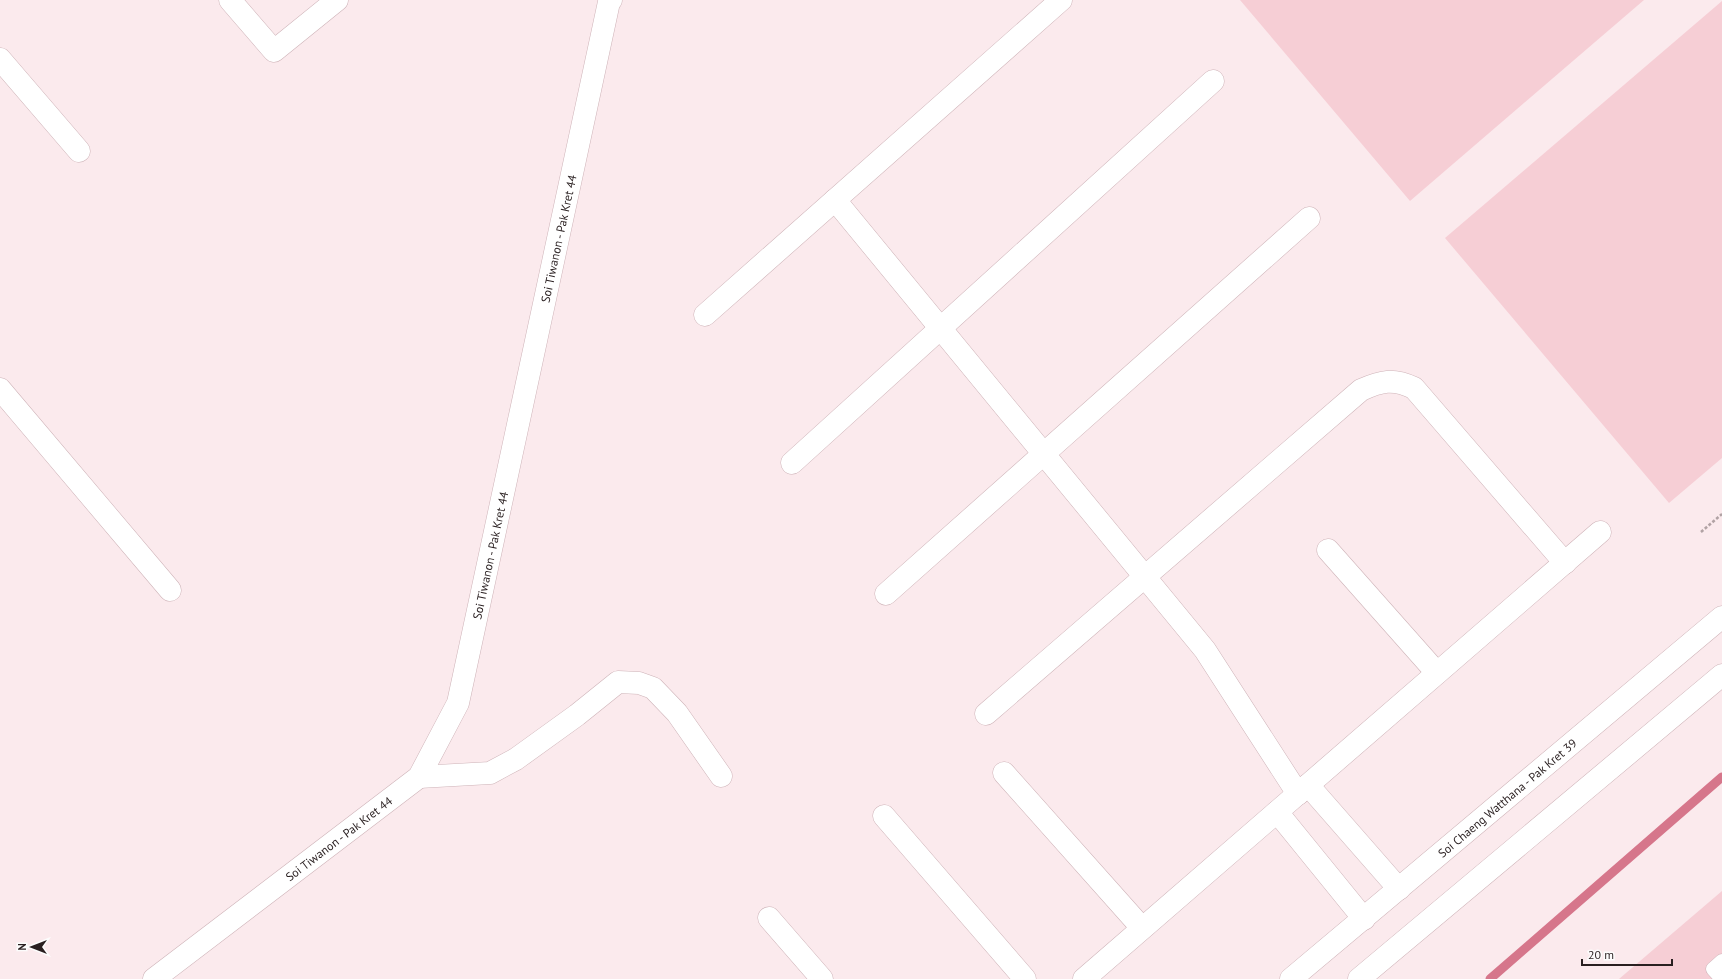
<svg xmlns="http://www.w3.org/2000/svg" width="1722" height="979" font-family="'PT Sans',sans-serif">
<rect width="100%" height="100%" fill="#fbeaed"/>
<g fill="#f6ced5">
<polygon points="1240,0 1644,0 1410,201"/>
<polygon points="1722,1 1722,458 1669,503 1445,238"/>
<polygon points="1722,891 1722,979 1619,979"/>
</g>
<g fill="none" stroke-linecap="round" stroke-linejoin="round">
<polyline stroke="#d6768b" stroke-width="9" points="1490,979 1722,777"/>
<g stroke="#ceb3b8" stroke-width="15">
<polyline id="lane" points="1722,979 1713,969 1722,961"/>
</g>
<g stroke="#ceb3b8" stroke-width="23">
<g id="street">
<polyline points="230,0 274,51 337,0"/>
<polyline points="0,59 79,151"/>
<polyline points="835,200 1205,650 1298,794"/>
<polyline points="705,315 1061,0"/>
<polyline points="0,389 170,590"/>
<polyline points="792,463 1213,81"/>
<polyline points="1328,550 1437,673"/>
<polyline points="886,594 1309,218"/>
<path d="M 986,714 L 1361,390 C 1381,381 1393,378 1414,388 L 1565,563"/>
<polyline points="1004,773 1142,928"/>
<polyline points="419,777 490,773 516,759 577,715 618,682 639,683 653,688 677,713 721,776"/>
<polyline points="1308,785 1399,889"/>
<polyline points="1277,812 1364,919"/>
<polyline points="884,816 1025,979"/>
<polyline points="769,918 822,979"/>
<path id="s1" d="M 154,979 L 419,777 L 458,703 L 609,2 L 611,0"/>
<polyline points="1084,979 1600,532"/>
</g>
</g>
<g stroke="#ceb3b8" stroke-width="23">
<g id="secondary">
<path id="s2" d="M 1291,979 L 1722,617"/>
<polyline points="1359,979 1722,675"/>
</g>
</g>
<polyline stroke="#b1a2a4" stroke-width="2.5" stroke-dasharray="3 2" stroke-linecap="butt" points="1701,532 1722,514"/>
<use href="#lane" stroke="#fff" stroke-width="14"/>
<use href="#street" stroke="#fff" stroke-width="22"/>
<use href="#secondary" stroke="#fff" stroke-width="22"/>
</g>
<g text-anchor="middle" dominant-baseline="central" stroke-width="3" stroke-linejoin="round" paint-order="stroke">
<g font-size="12" fill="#291f20" stroke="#fcfcfc">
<text stroke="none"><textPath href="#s1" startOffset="892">Soi Tiwanon - Pak Kret 44</textPath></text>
<text stroke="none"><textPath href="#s1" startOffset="568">Soi Tiwanon - Pak Kret 44</textPath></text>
<text stroke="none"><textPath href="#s2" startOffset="282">Soi Chaeng Watthana - Pak Kret 39</textPath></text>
<text stroke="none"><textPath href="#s1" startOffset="232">Soi Tiwanon - Pak Kret 44</textPath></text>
</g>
</g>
<g transform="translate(32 947) rotate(270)" stroke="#fcfcfc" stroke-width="3" paint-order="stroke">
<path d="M0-3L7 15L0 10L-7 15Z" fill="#291f20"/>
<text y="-6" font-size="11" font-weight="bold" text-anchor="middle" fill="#291f20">N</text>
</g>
<path d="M1582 959v6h90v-6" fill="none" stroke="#291f20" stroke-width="2"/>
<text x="1588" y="959" font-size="12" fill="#291f20" stroke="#fcfcfc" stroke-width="3" paint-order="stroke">20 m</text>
</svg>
